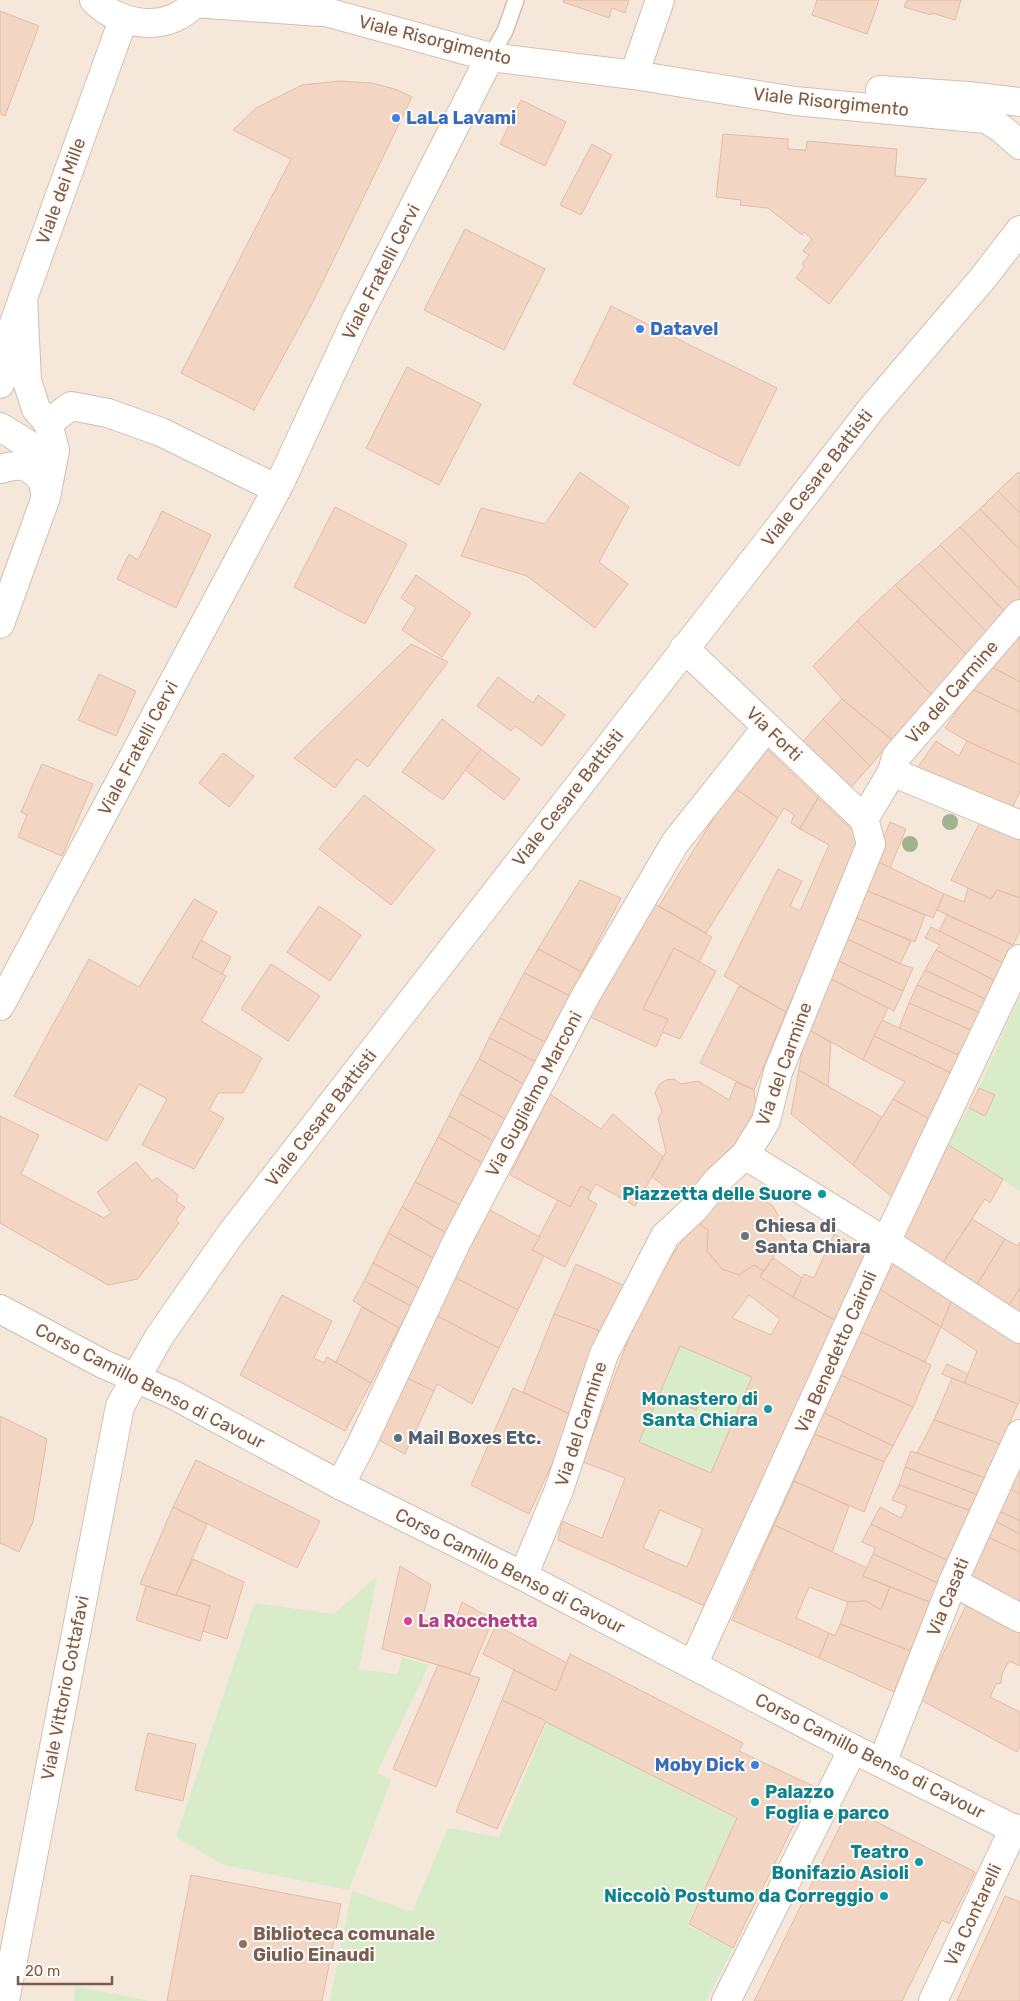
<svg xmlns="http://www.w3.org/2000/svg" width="1020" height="2001" font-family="Rubik,sans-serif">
<rect width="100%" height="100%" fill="#fdf6ec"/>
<rect fill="#f5e8da" x="0" y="0" width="1020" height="2001"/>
<g fill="#d8ecc9">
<polygon points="1020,996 1020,1191 947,1144 969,1108 985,1115 995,1096 979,1088"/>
<polygon points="680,1346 752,1377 711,1473 639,1442"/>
<polygon points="377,1576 359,1669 398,1674 402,1657 429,1665 377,1773 391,1780 349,1890 224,1865 176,1837 254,1603 334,1614"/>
<polygon points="547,1722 737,1819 687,1925 733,1948 706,2001 330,2001 352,1891 412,1912 448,1828 499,1837"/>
<polygon points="75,1986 150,2001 74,2001"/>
</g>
<g fill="#f3d5c3" stroke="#e6bba3" fill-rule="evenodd">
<polygon points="564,0 629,0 625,13 612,8 609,18 563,2"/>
<polygon points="817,0 879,0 867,34 812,15"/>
<polygon points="907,0 961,0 955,20 932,13 931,15 904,7"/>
<polygon points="0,11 39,26 5,116 0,114"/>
<polygon points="340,81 372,83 395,89 412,97 313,302 254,410 181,373 291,159 233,130 256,108 302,85"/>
<polygon points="521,100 566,122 545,166 500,144"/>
<polygon points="723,134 788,139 788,149 806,150 807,141 897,149 895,176 927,179 829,304 796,278 804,267 802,264 809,255 803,251 812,239 804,232 802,235 768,208 740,205 741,200 716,197"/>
<polygon points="592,144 612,155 581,215 560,205"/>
<polygon points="465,229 545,269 504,350 424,310"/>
<polygon points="611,306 777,388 739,466 573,384"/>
<polygon points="407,367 481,404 439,485 366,448"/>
<polygon points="580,472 629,507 599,562 628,584 595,628 527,576 461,556 481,508 545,524"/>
<polygon points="1018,472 1020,474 1020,513 998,491"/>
<polygon points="998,491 1020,513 1020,550 980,509"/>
<polygon points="335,507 407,544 365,624 294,587"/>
<polygon points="980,509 1020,550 1020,590 960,527"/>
<polygon points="162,511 211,535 176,608 117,579 129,554 138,560"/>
<polygon points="960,527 1020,590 1020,602 1008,615 940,545"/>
<polygon points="940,545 1008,615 989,634 919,564"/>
<polygon points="919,564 989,634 968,656 895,585"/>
<polygon points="416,575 471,613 442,657 402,630 416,608 401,598"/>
<polygon points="895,585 968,656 933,696 857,621"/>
<polygon points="1020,620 1020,682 988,665"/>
<polygon points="857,621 933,696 892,740 842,699 813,666"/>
<polygon points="411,644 448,662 368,767 357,759 335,788 294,758"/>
<polygon points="988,665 1020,682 1020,712 972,689"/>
<polygon points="99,674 136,691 116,736 78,720"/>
<polygon points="498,677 533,703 538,695 565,715 542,746 515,726 511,731 477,706"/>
<polygon points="972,689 1020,712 1020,765 967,741 945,728"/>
<polygon points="842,699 892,740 870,766 823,719"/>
<polygon points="442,719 481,749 443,800 402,772"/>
<polygon points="823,719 870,766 846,793 798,747"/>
<polygon points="936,741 959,756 967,741 1020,765 1020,791 1009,815 915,771"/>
<polygon points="766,748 818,798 800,829 791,823 794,815 784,808 778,818 733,787"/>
<polygon points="481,749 520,779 504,800 465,770"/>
<polygon points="223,753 254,776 229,807 199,783"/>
<polygon points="42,764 93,784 62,856 18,837 27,815 21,812"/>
<polygon points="733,787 778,818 706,933 659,906"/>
<polygon points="364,795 435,850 391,905 319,849"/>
<polygon points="818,798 862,839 786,1012 724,976 778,869 802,881 790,906 800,911 829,845 800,829"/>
<polygon points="981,820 1020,839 1020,898 997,890 991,899 951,880"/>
<polygon points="890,822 906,829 890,868 875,860"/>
<polygon points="875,860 944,894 933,918 863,889"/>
<polygon points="580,880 621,898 582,972 538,949"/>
<polygon points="968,888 991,899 997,890 1020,898 1020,931 1013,945 937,910 944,894 964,902"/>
<polygon points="863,889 925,915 915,942 852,916"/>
<polygon points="194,899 217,912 192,957 226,976 201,1021 262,1058 243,1093 218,1093 209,1110 224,1118 194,1169 142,1145 167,1099 139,1084 107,1141 14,1096 89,959 139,987"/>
<polygon points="651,902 712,937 699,962 674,948 643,1009 668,1019 656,1047 588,1016"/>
<polygon points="319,906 361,935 330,981 287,952"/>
<polygon points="947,915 1013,945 1005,964 939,931"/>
<polygon points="852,916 911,941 900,964 843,937"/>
<polygon points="931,927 1005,964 997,982 936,950 940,945 925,938"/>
<polygon points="843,937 900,964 913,968 903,991 834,959"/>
<polygon points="201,940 231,957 222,974 192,957"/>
<polygon points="674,948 716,971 680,1039 662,1032 668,1019 643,1009"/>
<polygon points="538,949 582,972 570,996 524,973"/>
<polygon points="936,950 997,982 989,1001 925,970"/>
<polygon points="834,959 903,991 894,1011 827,977"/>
<polygon points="271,964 320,996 288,1041 241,1009"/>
<polygon points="925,970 989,1001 983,1014 917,985"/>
<polygon points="524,973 570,996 546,1043 500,1018"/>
<polygon points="827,977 888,1008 863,1060 806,1028"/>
<polygon points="917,985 983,1014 975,1032 909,1003"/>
<polygon points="739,986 786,1012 754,1090 700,1063"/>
<polygon points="909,1003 975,1032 963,1057 899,1028"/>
<polygon points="500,1018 546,1043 536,1062 489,1038"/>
<polygon points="882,1020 963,1057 955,1075 874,1036"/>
<polygon points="806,1028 831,1043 828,1087 799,1070"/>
<polygon points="874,1036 955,1075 933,1121 893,1099 905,1082 863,1060"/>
<polygon points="489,1038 536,1062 525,1085 479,1059"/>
<polygon points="479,1059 525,1085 507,1120 460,1094"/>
<polygon points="799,1070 882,1117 853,1165 791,1114"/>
<polygon points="674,1079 681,1084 698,1081 729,1100 736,1082 754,1090 757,1114 727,1164 690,1206 651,1176 666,1152 658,1119 662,1111 655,1093 659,1085 666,1080"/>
<polygon points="979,1088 995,1095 985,1116 969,1108"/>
<polygon points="460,1094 507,1120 495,1142 449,1116"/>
<polygon points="550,1094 601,1129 613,1114 663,1157 635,1206 596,1184 591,1192 581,1186 570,1207 510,1175"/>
<polygon points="893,1099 933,1121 897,1201 853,1165"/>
<polygon points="0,1116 39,1135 21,1174 104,1218 111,1213 97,1192 136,1162 152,1181 157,1178 178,1195 176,1201 185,1207 176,1220 179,1223 138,1279 108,1285 0,1223"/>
<polygon points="449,1116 495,1142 484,1164 438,1137"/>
<polygon points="438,1137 484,1164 462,1206 415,1182"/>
<polygon points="947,1144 1003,1179 990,1203 985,1199 942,1264 903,1236"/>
<polygon points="415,1182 462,1206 448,1234 402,1207"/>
<polygon points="581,1186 591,1192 588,1199 597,1204 565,1267 532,1250 558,1200 570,1207"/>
<polygon points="718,1191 730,1202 750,1192 773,1206 780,1219 778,1232 786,1240 763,1271 754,1265 739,1275 722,1269 707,1251 708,1230 696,1222"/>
<polygon points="402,1207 448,1234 435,1259 388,1233"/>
<polygon points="488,1209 540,1237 532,1250 544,1256 518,1310 454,1277"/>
<polygon points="972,1219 1005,1239 975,1288 942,1264"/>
<path d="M 696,1222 L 708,1230 L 707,1251 L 722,1269 L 739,1275 L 754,1265 L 763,1271 L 760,1277 L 838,1322 L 707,1607 L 558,1540 L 562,1521 L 602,1538 L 625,1478 L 583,1462 L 641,1305 L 673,1254 ZM 749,1295 L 780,1319 L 771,1335 L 732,1318 ZM 680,1346 L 752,1377 L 711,1473 L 639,1442 ZM 660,1510 L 703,1529 L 687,1567 L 643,1548 Z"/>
<polygon points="388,1233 435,1259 419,1288 373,1263"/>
<polygon points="834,1234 869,1253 838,1322 793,1297 804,1274 814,1278"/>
<polygon points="1005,1239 1018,1246 1020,1242 1020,1288 1006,1310 975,1288"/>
<polygon points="773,1258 802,1278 793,1297 760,1277"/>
<polygon points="890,1261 952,1299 941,1327 878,1288"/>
<polygon points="373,1263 419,1288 411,1306 364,1281"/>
<polygon points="576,1264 625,1286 600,1331 554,1314"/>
<polygon points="454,1277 518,1310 499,1348 435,1315"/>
<polygon points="364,1281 411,1306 399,1328 353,1301"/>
<polygon points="878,1288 941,1327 925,1362 859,1331"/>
<polygon points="1020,1288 1020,1320 1006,1310"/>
<polygon points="282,1295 332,1321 314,1358 324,1363 327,1357 371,1383 345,1431 240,1375"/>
<polygon points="952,1299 1020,1339 1020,1399 1018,1404 964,1384 977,1351 941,1327"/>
<polygon points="362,1307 399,1328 371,1383 336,1362"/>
<polygon points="554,1314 600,1331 574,1416 523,1392"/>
<polygon points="435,1315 499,1348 472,1404 437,1384 434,1391 405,1377"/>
<polygon points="859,1331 931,1365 913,1407 840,1375"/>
<polygon points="947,1364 968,1374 964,1384 942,1374"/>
<polygon points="840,1375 913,1407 893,1446 824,1413"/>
<polygon points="405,1377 434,1391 405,1454 375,1438"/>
<polygon points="952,1378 1018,1404 1000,1444 934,1420"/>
<polygon points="513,1388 574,1416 529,1514 471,1485"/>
<polygon points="692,1398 700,1402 696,1410 687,1406"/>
<polygon points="824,1413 893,1446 884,1462 814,1434"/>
<polygon points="0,1416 47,1439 33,1522 19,1552 0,1543"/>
<polygon points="934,1420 1000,1444 985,1478 917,1453"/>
<polygon points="814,1434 884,1462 864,1512 794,1481"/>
<polygon points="911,1451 985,1478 978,1495 905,1467"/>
<polygon points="1020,1451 1020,1494 1004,1486"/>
<polygon points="196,1460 320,1521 297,1568 173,1507"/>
<polygon points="905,1467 978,1495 971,1511 899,1485"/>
<polygon points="794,1481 849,1506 832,1552 774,1525"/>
<polygon points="899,1485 971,1511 950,1562 871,1524 880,1507 901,1518 907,1506 892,1500"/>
<polygon points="1004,1486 1020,1494 1020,1521 993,1508"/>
<polygon points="173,1507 207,1524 176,1595 140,1584"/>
<polygon points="993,1508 1020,1521 1020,1534 989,1518"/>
<polygon points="989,1518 1020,1534 1020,1552 981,1534"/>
<polygon points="871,1524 950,1562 940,1584 873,1554 875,1548 862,1542"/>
<polygon points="774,1525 867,1568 863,1576 890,1587 881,1610 866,1601 848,1602 809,1587 796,1618 829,1633 819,1658 732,1620"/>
<polygon points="981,1534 1020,1552 1020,1603 962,1574"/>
<polygon points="873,1554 940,1584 932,1603 863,1576"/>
<polygon points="193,1559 244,1582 227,1639 203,1631 210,1606 176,1595"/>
<polygon points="400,1566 431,1585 422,1619 453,1629 462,1602 493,1619 470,1674 382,1649"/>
<polygon points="146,1586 210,1606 200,1641 136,1620"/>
<polygon points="890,1587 932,1603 911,1651 840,1624 848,1602 866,1601 881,1610"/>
<polygon points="969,1599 1020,1628 1020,1666 1009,1661 1002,1674 1001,1683 996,1684 990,1697 1020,1712 1020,1746 1017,1752 921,1700"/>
<polygon points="840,1624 911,1651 894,1692 819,1658 829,1633 835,1636"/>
<polygon points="496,1625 567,1663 556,1691 483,1654"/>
<polygon points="570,1654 743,1743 739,1751 813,1786 733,1948 689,1924 737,1818 502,1700 514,1670 556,1691"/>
<polygon points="438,1665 480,1678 436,1787 393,1769"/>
<polygon points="502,1700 546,1721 497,1829 456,1812"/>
<polygon points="148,1733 196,1744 183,1801 135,1790"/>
<polygon points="849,1808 975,1872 949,1924 942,1920 902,2001 754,2001"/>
<polygon points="191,1875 341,1904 322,2001 167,2001"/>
<polygon points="1005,1896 1020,1902 1020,2001 957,2001"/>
</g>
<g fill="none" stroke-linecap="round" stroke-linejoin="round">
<g stroke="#d1beb0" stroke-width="18">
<polyline id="lane" points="490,57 505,31 516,0"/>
</g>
<g stroke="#d1beb0" stroke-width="30">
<g id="street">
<polyline points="634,75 660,0"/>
<polyline points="0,384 15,341"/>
<polyline points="48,423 71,406 108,413 161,432 277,489"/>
<polyline points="0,427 26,443 43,481 45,493"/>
<path d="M 0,469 C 22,463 28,464 43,481"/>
<polyline points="0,624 46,497 55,450 48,423 36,409 27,381 23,298"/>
<polyline points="684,648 864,819"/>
<polyline points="892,772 1020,825"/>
<polyline points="0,1006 280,483 356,320 490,57"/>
<polyline points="745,1155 886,1242 1020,1329"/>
<polyline points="0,1309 103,1364 174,1395 340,1485 523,1576 853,1749 1020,1832"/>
<polyline points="340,1485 361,1445 456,1243 586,995 675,843 767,727"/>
<polyline points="523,1576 559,1490 604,1354 665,1236 694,1209 717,1181 745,1155 766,1121 778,1072 871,844 864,819 892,772 896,757 1020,614"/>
<polyline points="953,1582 1020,1618"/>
<polyline points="693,1665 886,1242 1020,959"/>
<polyline points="882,1763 953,1582 1020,1434"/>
<polyline points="726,2001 853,1749"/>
<polyline points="933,2001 1014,1828"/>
</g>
</g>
<g stroke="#d6c0b0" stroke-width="30">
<g id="secondary">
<path d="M 94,0 C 120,27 171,34 197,0"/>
<polyline points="300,0 326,12 490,57 634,75 795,101 986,119 1002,129 1020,145"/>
<polyline points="194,3 320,12"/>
<polyline points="880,90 968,96 1020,102"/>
<polyline points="0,362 123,20"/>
<polyline points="5,2001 120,1406 159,1337 230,1235 872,408 983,278 1020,230"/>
</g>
</g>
<use href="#lane" stroke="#fff" stroke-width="15"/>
<use href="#street" stroke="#fff" stroke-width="28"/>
<use href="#secondary" stroke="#fff" stroke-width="28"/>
</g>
<g fill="#a0b28e">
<circle cx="950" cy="822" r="8"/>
<circle cx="910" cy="844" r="8"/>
</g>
<g fill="#3f7fe0" stroke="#fffaf3" stroke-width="2">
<circle cx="396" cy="118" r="5"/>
<circle cx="640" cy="329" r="5"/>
<circle cx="755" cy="1765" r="5"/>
</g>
<g fill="#0f9aa8" stroke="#fffaf3" stroke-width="2">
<circle cx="822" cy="1194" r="5"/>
<circle cx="768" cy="1409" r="5"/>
<circle cx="755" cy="1802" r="5"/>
<circle cx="919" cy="1862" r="5"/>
<circle cx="884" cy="1896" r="5"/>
</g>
<circle fill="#6b7280" stroke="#fffaf3" stroke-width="2" cx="745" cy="1236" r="5"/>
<circle fill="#5c6f8a" stroke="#fffaf3" stroke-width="2" cx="398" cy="1438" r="5"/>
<circle fill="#d1479c" stroke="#fffaf3" stroke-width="2" cx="408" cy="1621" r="5"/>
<circle fill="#8d6e63" stroke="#fffaf3" stroke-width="2" cx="243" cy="1944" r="5"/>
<g text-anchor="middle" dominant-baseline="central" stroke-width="4" stroke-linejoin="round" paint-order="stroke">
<g font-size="18" fill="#7a5c4d" stroke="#fffaf3">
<text transform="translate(435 40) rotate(14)">Viale Risorgimento</text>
<text transform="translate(831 102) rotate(6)">Viale Risorgimento</text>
<text transform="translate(61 191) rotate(-70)">Viale dei Mille</text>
<text transform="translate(381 272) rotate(-63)">Viale Fratelli Cervi</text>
<text transform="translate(817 478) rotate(-52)">Viale Cesare Battisti</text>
<text transform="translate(952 692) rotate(-49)">Via del Carmine</text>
<text transform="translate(774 734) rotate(44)">Via Forti</text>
<text transform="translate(138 748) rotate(-62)">Viale Fratelli Cervi</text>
<text transform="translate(568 798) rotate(-52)">Viale Cesare Battisti</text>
<text transform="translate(784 1064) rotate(-70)">Via del Carmine</text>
<text transform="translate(534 1094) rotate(-62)">Via Guglielmo Marconi</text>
<text transform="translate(321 1118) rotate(-52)">Viale Cesare Battisti</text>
<text transform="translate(836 1352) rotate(-66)">Via Benedetto Cairoli</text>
<text transform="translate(150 1386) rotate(27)">Corso Camillo Benso di Cavour</text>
<text transform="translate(581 1424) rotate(-72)">Via del Carmine</text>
<text transform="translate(510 1571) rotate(27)">Corso Camillo Benso di Cavour</text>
<text transform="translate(948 1597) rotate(-68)">Via Casati</text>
<text transform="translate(65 1688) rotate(-79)">Viale Vittorio Cottafavi</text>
<text transform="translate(870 1756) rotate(27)">Corso Camillo Benso di Cavour</text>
<text transform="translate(973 1915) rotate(-65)">Via Contarelli</text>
</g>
<g font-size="18" font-weight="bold" fill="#366cbe" stroke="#fffaf3" text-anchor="start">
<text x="406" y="118">LaLa Lavami</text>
<text x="650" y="329">Datavel</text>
<text x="745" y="1765" text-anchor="end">Moby Dick</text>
</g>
<g font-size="18" font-weight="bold" fill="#0d838f" stroke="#fffaf3" text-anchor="end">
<text x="812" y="1194">Piazzetta delle Suore</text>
<text x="758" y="1399">Monastero di<tspan x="758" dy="21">Santa Chiara</tspan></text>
<text x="765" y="1792" text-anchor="start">Palazzo<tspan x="765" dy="21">Foglia e parco</tspan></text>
<text x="909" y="1852">Teatro<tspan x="909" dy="21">Bonifazio Asioli</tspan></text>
<text x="874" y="1896">Niccolò Postumo da Correggio</text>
</g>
<g font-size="18" font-weight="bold" fill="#5b616d" stroke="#fffaf3" text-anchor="start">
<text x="755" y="1226">Chiesa di<tspan x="755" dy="21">Santa Chiara</tspan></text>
</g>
<g font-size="18" font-weight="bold" fill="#4e5e75" stroke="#fffaf3" text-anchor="start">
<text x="408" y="1438">Mail Boxes Etc.</text>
</g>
<g font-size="18" font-weight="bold" fill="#b23c85" stroke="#fffaf3" text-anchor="start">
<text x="418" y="1621">La Rocchetta</text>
</g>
<g font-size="18" font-weight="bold" fill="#785e54" stroke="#fffaf3" text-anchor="start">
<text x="253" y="1934">Biblioteca comunale<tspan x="253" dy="21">Giulio Einaudi</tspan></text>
</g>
</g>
<path d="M18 1976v8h94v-8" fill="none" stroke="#7a5c4d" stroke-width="2.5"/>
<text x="25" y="1976" font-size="15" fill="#7a5c4d" stroke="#fffaf3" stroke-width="4" paint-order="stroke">20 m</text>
</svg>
